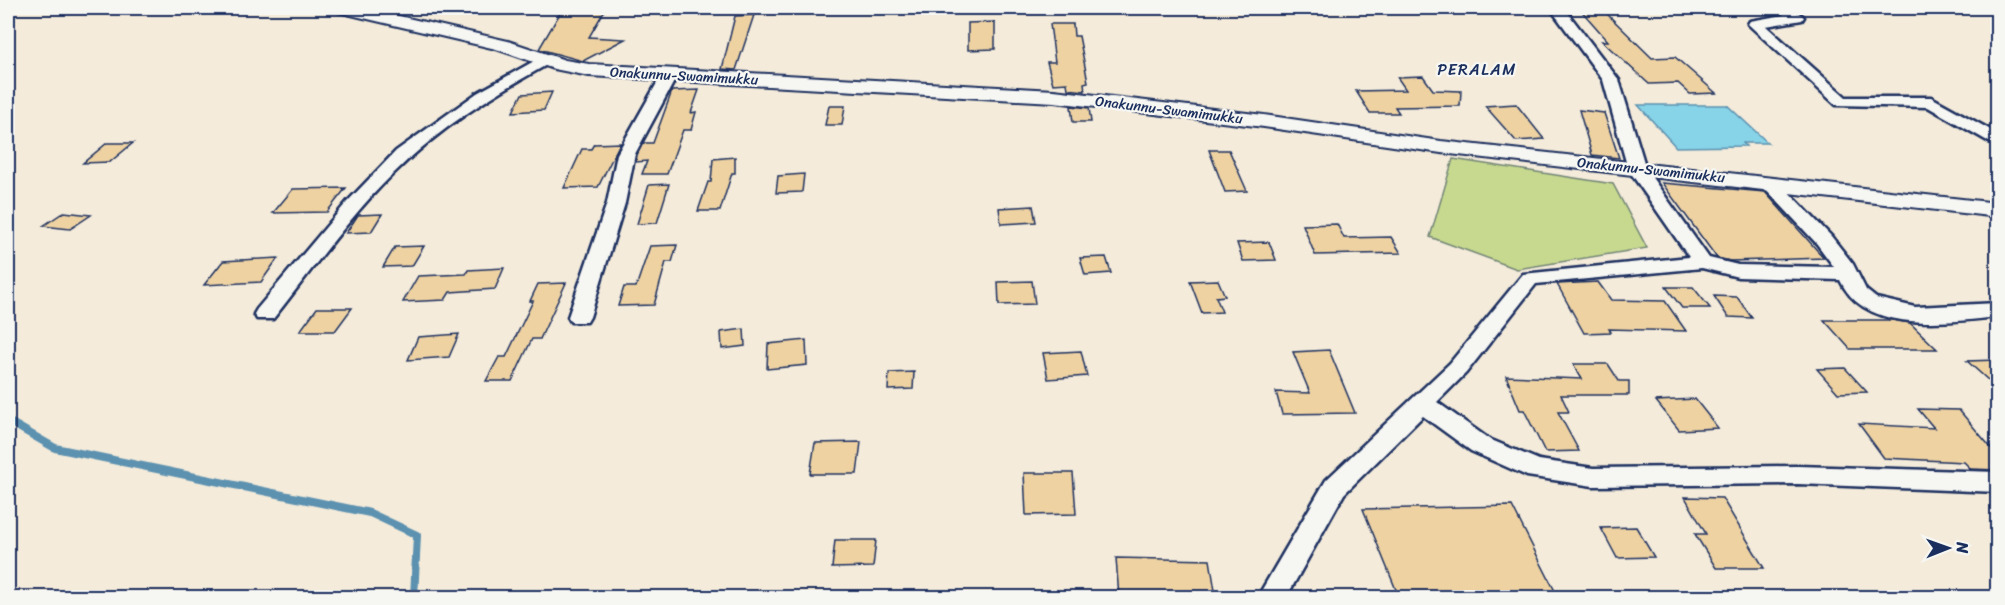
<svg xmlns="http://www.w3.org/2000/svg" width="2005" height="605" font-family="Sriracha,sans-serif">
<rect width="100%" height="100%" fill="#f4ebda"/>
<filter id="ink" filterUnits="userSpaceOnUse"><feTurbulence type="fractalNoise" baseFrequency=".0167" numOctaves="2"/><feDisplacementMap in="SourceGraphic" scale="12" xChannelSelector="R" yChannelSelector="G"/><feConvolveMatrix kernelMatrix="1 2 1 2 8 2 1 2 1" color-interpolation-filters="sRGB"/></filter>
<g filter="url(#ink)">
<polygon fill="#c7d98e" stroke="#718476" stroke-width="1.5" points="1453,159 1613,184 1647,248 1517,269 1430,237"/>
<polygon fill="#87d3e7" stroke="#5c91b0" stroke-width="1.5" points="1638,105 1727,105 1768,143 1743,143 1746,146 1676,147"/>
<g fill="none" stroke-linecap="round" stroke-linejoin="round">
<polyline stroke="#5c91b0" stroke-width="8" points="8,421 55,448 370,513 417,535 414,598"/>
</g>
<g fill="#eed2a2" stroke="#1b2f5e" stroke-width="1.5">
<polygon points="563,8 606,8 589,37 625,39 583,61 539,49"/>
<polygon points="1579,8 1601,8 1652,58 1675,57 1716,93 1690,94 1678,83 1649,84 1602,41 1608,41"/>
<polygon points="754,15 736,70 722,69 735,16"/>
<polygon points="995,22 995,49 968,50 968,23"/>
<polygon points="1050,24 1073,24 1074,36 1079,36 1088,82 1084,83 1085,91 1068,89 1067,83 1053,84 1047,62 1055,62"/>
<polygon points="1423,76 1433,90 1461,91 1460,106 1395,107 1399,113 1370,113 1356,91 1406,90 1397,77"/>
<polygon points="699,90 691,113 696,112 691,130 683,130 667,174 642,174 647,161 636,162 637,155 643,143 653,143 672,91"/>
<polygon points="552,92 544,110 513,112 522,94"/>
<polygon points="1516,104 1544,139 1516,141 1485,106"/>
<polygon points="829,106 845,106 842,125 825,125"/>
<polygon points="1071,106 1089,108 1091,122 1073,122"/>
<polygon points="1579,110 1604,113 1619,158 1592,155"/>
<polygon points="107,143 133,143 110,162 83,163"/>
<polygon points="620,143 598,187 564,188 582,149 591,149 594,144"/>
<polygon points="1209,150 1229,150 1247,191 1225,192"/>
<polygon points="735,157 735,173 732,173 720,211 698,211 708,182 711,182 713,159"/>
<polygon points="804,174 802,192 776,193 778,176"/>
<polygon points="1662,183 1765,192 1824,258 1730,261 1717,258"/>
<polygon points="669,184 657,223 637,224 649,185"/>
<polygon points="346,188 327,212 273,213 293,189"/>
<polygon points="1033,206 1036,222 1001,224 999,208"/>
<polygon points="64,212 91,215 70,229 43,226"/>
<polygon points="382,214 371,232 346,233 358,215"/>
<polygon points="1337,224 1344,238 1391,237 1401,253 1315,255 1303,225"/>
<polygon points="1269,242 1276,260 1243,261 1237,243"/>
<polygon points="677,245 672,262 666,262 654,305 618,306 624,287 636,287 650,246"/>
<polygon points="424,246 412,266 383,267 395,247"/>
<polygon points="1106,257 1111,273 1085,275 1080,258"/>
<polygon points="278,258 261,282 204,285 223,261"/>
<polygon points="504,268 495,289 450,292 445,300 403,302 418,276 466,274 468,270"/>
<polygon points="1218,280 1225,296 1216,297 1222,312 1202,313 1190,281"/>
<polygon points="1032,281 1035,304 999,305 998,282"/>
<polygon points="1598,282 1611,300 1665,301 1686,331 1609,329 1611,332 1584,333 1557,284"/>
<polygon points="566,283 540,339 532,339 512,381 486,381 499,357 506,357 533,301 530,301 538,284"/>
<polygon points="1666,287 1693,287 1710,308 1682,308"/>
<polygon points="1714,296 1737,297 1752,318 1728,317"/>
<polygon points="317,308 352,308 335,331 300,331"/>
<polygon points="1824,320 1893,320 1910,323 1937,349 1850,349"/>
<polygon points="744,329 745,346 722,349 721,332"/>
<polygon points="459,334 449,357 408,360 418,337"/>
<polygon points="806,340 807,365 767,369 768,344"/>
<polygon points="1329,350 1355,413 1282,414 1276,392 1310,393 1293,352"/>
<polygon points="1081,351 1087,376 1048,379 1043,353"/>
<polygon points="1998,360 1998,389 1967,361"/>
<polygon points="1573,364 1608,364 1619,381 1629,381 1629,395 1561,395 1569,412 1558,412 1579,451 1545,452 1524,410 1520,410 1506,376 1582,379"/>
<polygon points="1845,368 1867,392 1838,393 1817,369"/>
<polygon points="914,372 913,389 888,390 889,373"/>
<polygon points="1695,399 1718,428 1679,430 1656,401"/>
<polygon points="1918,409 1959,410 1998,456 1998,470 1971,469 1964,462 1884,458 1859,424 1934,428"/>
<polygon points="861,442 857,474 810,474 815,443"/>
<polygon points="1024,473 1073,473 1076,514 1026,515"/>
<polygon points="1685,497 1722,498 1764,568 1716,568 1695,534 1706,534"/>
<polygon points="1512,506 1558,597 1399,597 1363,509"/>
<polygon points="1636,527 1654,557 1617,558 1601,528"/>
<polygon points="835,540 876,540 873,567 832,568"/>
<polygon points="1116,558 1210,560 1216,597 1119,597"/>
</g>
<g fill="none" stroke-linecap="round" stroke-linejoin="round">
<g stroke="#1b2f5e" stroke-width="5">
<g id="minor">
<path d="M 1550,8 L 1564,8 L 1619,80 L 1646,169 L 1709,258 L 1738,265 L 1834,267 L 1817,244 L 1764,187 L 1761,183 L 1764,179 L 1776,179 L 1831,236 L 1853,264 L 1866,290 L 1876,298 L 1915,307 L 1998,303 L 1998,317 C 1948,322 1865,335 1840,280 L 1738,277 L 1702,268 L 1536,284 L 1466,373 L 1437,402 L 1489,439 L 1539,460 L 1593,468 L 1798,466 L 1998,472 L 1998,492 L 1798,484 L 1593,486 L 1527,476 L 1471,451 L 1423,416 L 1344,494 L 1286,598 L 1257,598 L 1326,480 L 1450,363 L 1523,274 L 1689,257 L 1628,169 L 1603,80 Z"/>
<polygon points="1776,8 1792,8 1804,17 1802,20 1766,26 1846,97 1931,97 1998,134 1998,147 1928,107 1836,105 1748,24 1750,21 1784,15"/>
<path d="M 545,55 L 550,57 L 553,60 L 550,63 C 494,94 439,128 393,174 C 348,218 312,270 273,319 L 257,319 L 254,314 L 257,309 L 347,202 L 396,151 L 477,93 Z"/>
<polygon points="669,71 677,76 635,154 625,203 590,317 587,322 571,322 568,317 607,203 617,154 661,76"/>
</g>
</g>
<g stroke="#1b2f5e" stroke-width="4">
<polygon id="tertiary" points="336,8 364,8 508,41 565,60 589,64 1054,90 1264,115 1441,141 1998,203 1998,217 1441,153 1264,127 1054,102 589,76 554,69 496,49 338,12"/>
</g>
<use href="#minor" fill="#f6f6f2" fill-rule="evenodd"/>
<use href="#tertiary" fill="#f6f6f2" fill-rule="evenodd"/>
</g>
</g>
<g text-anchor="middle" dominant-baseline="central" stroke-width="4.5" stroke-linejoin="round" paint-order="stroke">
<g font-size="14" fill="#1b2f5e" stroke="#f6f6f2">
<text transform="translate(684 76) rotate(3)">Onakunnu-Swamimukku</text>
<text transform="translate(1169 110) rotate(7)">Onakunnu-Swamimukku</text>
<text transform="translate(1651 170) rotate(6)">Onakunnu-Swamimukku</text>
</g>
<g font-size="16" letter-spacing="1.5" fill="#1b2f5e" stroke="#f6f6f2">
<text x="1477" y="69">PERALAM</text>
</g>
</g>
<rect width="2005" height="605" fill="none" stroke="#f6f6f2" stroke-width="30"/>
<rect x="15" y="15" width="1975" height="575" fill="none" stroke="#1b2f5e" stroke-width="2" filter="url(#ink)"/>
<g transform="translate(1948 548) rotate(89)" stroke="#f6f6f2" stroke-width="4.5" paint-order="stroke">
<path d="M0-4.5L10 22L0 15L-10 22Z" fill="#1b2f5e"/>
<text y="-9" font-size="16" font-weight="bold" text-anchor="middle" fill="#1b2f5e">N</text>
</g>
</svg>
